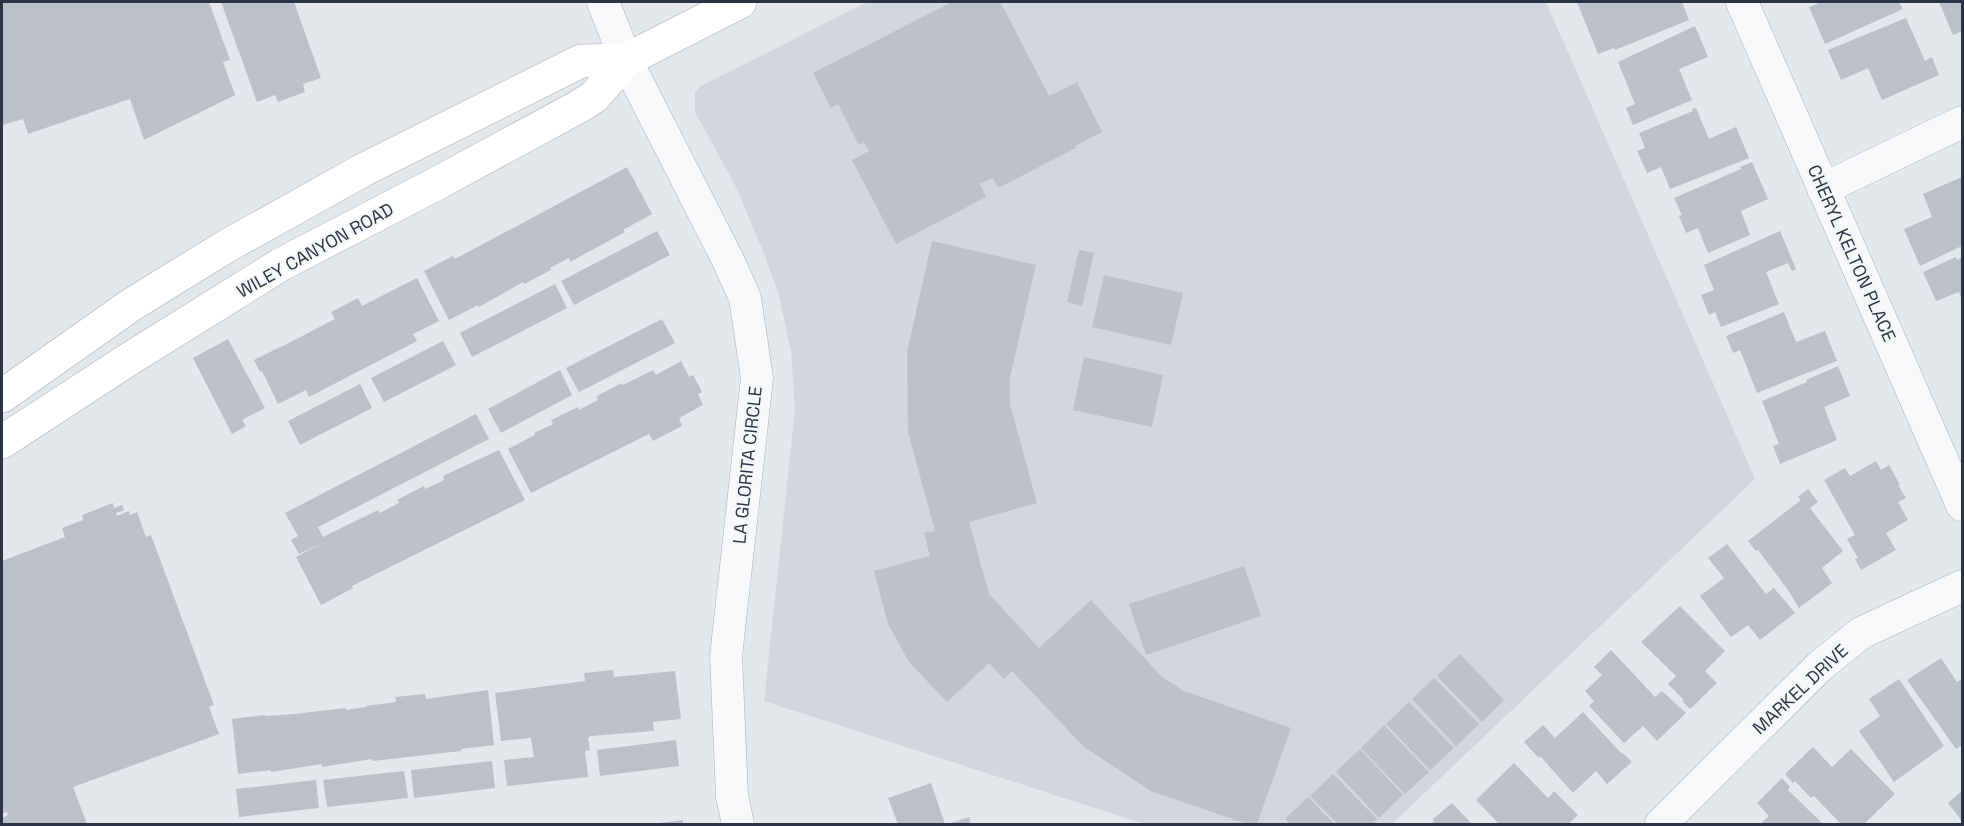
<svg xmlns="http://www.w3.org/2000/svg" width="1964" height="826" font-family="'Space Grotesk',sans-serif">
<rect width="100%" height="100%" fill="#e4e7ec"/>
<polygon fill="#d2d6de" points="867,2 1546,2 1755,479 1392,824 1144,824 764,701 795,410 791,352 779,295 765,256 736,187 695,112 695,92 701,86"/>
<g fill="#bbc0ca">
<polygon points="2,2 209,2 230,60 223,62 235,95 144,140 130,99 28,134 23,119 3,125 2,120"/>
<polygon points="221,2 294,2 321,78 303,84 305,92 278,102 275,95 257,102"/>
<polygon points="952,2 998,2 1001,3 1049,96 1077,82 1102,132 1075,146 1076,148 998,188 993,178 980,184 986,197 896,244 852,160 869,151 864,142 859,145 838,104 831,108 813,73"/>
<polygon points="1577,2 1682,2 1689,20 1615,50 1614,48 1598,54"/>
<polygon points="1822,2 1899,2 1903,9 1825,44 1809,7"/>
<polygon points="1939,2 1962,2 1962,31 1953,35"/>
<polygon points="1906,18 1925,61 1932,57 1939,75 1882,100 1868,68 1841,80 1828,50"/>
<polygon points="1695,26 1708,57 1679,69 1692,100 1633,125 1626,108 1635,104 1618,62"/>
<polygon points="1696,108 1709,139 1736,127 1749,158 1670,189 1661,167 1647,173 1637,151 1645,148 1639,133 1693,111 1692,109"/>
<polygon points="1752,162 1768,199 1741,211 1750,235 1708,253 1698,228 1686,233 1679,216 1682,215 1674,198 1741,169 1740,167"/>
<polygon points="627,167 652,214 623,230 625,232 570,262 569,258 550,268 551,270 524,284 523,282 479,307 478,305 449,320 424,271 453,256 455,259"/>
<polygon points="1962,177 1962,246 1920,266 1904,229 1932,217 1923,194"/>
<polygon points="657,231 670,255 574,305 561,281"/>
<polygon points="1780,231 1796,269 1792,271 1788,263 1766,272 1779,304 1721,327 1715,312 1709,315 1701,295 1714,290 1704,265"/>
<polygon points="932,241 1036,265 1010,377 1010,404 1037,503 969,522 989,594 1039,648 1091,600 1162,677 1184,691 1291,728 1257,824 1247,824 1151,791 1084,747 1012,671 1004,679 989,663 947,702 909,662 888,624 874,571 930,556 924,533 935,531 908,432 907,352"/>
<polygon points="1079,250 1094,253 1082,306 1067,302"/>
<polygon points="1956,257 1957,260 1962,257 1962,300 1959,292 1936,301 1923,272"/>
<polygon points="1104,275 1183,293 1171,345 1092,327"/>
<polygon points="417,278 439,321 413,334 417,341 309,397 306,390 278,404 262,371 260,372 254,360 282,346 283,347 283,346 335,319 331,312 358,298 362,306"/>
<polygon points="555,284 567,308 472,357 460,333"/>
<polygon points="1784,312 1796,342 1825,331 1837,361 1757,393 1740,350 1733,353 1726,336"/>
<polygon points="662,319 675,343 579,392 566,368"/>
<polygon points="228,339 265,408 242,420 246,426 232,434 193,358"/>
<polygon points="443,341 456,365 384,402 371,378"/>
<polygon points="1084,357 1163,375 1152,427 1073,410"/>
<polygon points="681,361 689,377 693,375 702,392 698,394 703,405 679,418 682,426 653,441 649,434 531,493 508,449 535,435 534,433 553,424 551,420 578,407 579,410 598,400 597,396 622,383 623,385 653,370 656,375"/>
<polygon points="1838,366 1850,396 1824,407 1837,440 1780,464 1773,446 1779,444 1762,401 1807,382 1806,380"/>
<polygon points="560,370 572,395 501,433 488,409"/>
<polygon points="360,384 372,408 300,445 288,421"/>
<polygon points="476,414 489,439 318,527 323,537 378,510 380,513 399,503 397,500 424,486 425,489 444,480 443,476 499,450 525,500 352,586 353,588 321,605 296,557 325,542 299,554 291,540 298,536 285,513"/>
<polygon points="1876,461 1881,470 1889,465 1900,485 1898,485 1906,498 1898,502 1908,520 1886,533 1896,550 1861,570 1855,559 1858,558 1847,539 1855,535 1824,480 1845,468 1850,476"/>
<polygon points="1808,489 1818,502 1810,508 1843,551 1822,568 1832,583 1799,608 1788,590 1758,550 1756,551 1748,541 1801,500 1798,497"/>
<polygon points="113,503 114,508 122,505 124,510 116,513 117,516 129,511 130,515 137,512 146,537 151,535 214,705 209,707 219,734 73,787 87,824 4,824 2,818 8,815 7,812 3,813 2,808 2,561 65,537 62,528 83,520 82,515"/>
<polygon points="1727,544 1766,594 1774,588 1795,613 1760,640 1748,625 1731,637 1700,596 1724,578 1708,558"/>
<polygon points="1244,566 1261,616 1146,655 1129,604"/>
<polygon points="1680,606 1725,651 1705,671 1717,683 1690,709 1682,701 1684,700 1668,684 1676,676 1641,642"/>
<polygon points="1611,650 1655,697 1662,691 1686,713 1657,741 1643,726 1624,743 1589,706 1594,701 1585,691 1602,675 1594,667"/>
<polygon points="1460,654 1504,700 1482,722 1437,676"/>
<polygon points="1941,658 1957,682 1962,679 1962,745 1956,749 1907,680"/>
<polygon points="613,670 614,677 675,671 681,719 653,722 654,731 591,736 588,738 590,750 585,751 588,777 507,786 504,760 534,757 531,738 501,741 495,693 585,681 584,673"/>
<polygon points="1434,678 1479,724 1456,746 1412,699"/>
<polygon points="1899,679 1944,746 1894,782 1859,731 1880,716 1869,699"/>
<polygon points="488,690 494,745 461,749 461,751 373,761 372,759 322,767 322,764 271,772 271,770 238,774 232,719 265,715 265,716 294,714 346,708 346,710 366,707 366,706 396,702 395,697 425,694 426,699"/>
<polygon points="1409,702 1454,748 1430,770 1386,724"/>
<polygon points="1583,712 1622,754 1623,753 1632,762 1607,784 1596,771 1573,793 1540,756 1539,758 1524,742 1543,725 1555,738"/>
<polygon points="1384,725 1429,772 1405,794 1361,748"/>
<polygon points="676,740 679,766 600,776 597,750"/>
<polygon points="1813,747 1832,767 1851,749 1895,794 1864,824 1841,824 1814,796 1811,798 1795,781 1793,783 1785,774"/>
<polygon points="1360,749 1403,795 1379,818 1336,772"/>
<polygon points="492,761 495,788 414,798 411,770"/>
<polygon points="1514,763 1548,798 1554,791 1578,815 1568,824 1499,824 1476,800"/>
<polygon points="404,771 408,798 327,807 323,780"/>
<polygon points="1333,774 1377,819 1372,824 1338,824 1310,796"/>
<polygon points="1782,778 1790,787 1788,790 1823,824 1760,824 1769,816 1757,803"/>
<polygon points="316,780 319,808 239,817 236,789"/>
<polygon points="931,783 945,824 898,824 888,798"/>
<polygon points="1962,791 1962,821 1948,803"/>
<polygon points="1308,797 1334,824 1290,824 1285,819"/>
<polygon points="1452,803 1472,824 1431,824 1434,821 1433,819"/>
<polygon points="969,817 971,824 948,824"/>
<polygon points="683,820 683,824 659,824 659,823"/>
</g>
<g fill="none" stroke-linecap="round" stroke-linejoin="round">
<g stroke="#a9aeb7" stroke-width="33">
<g id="street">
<polyline points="603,2 626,60 728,260 745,298 757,378 726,656 732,796 738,824"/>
<polyline points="1742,2 1962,505"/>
<polyline points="1823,189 1962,122"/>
<polyline points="1661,824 1820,666 1861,633 1962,586"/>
</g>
</g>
<g stroke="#a9aeb7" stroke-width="34">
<g id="secondary">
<polyline points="2,396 131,305 225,247 363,170 581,61 626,60"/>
<polyline points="2,442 126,361 280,265 434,185 578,107 594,97 626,60 740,2"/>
</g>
</g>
<use href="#street" stroke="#f7f8fa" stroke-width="32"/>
<use href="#secondary" stroke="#fff" stroke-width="33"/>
</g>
<g text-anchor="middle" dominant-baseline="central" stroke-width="5" stroke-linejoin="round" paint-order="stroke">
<g font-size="18" fill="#2b3445" stroke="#f4f6f9">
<text transform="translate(315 250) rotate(-29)">WILEY CANYON ROAD</text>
<text transform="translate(1852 253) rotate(66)">CHERYL KELTON PLACE</text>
<text transform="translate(747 465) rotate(-84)">LA GLORITA CIRCLE</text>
<text transform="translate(1800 689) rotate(-43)">MARKEL DRIVE</text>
</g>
</g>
<rect width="1964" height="826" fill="none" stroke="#2b3445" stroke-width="6"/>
</svg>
